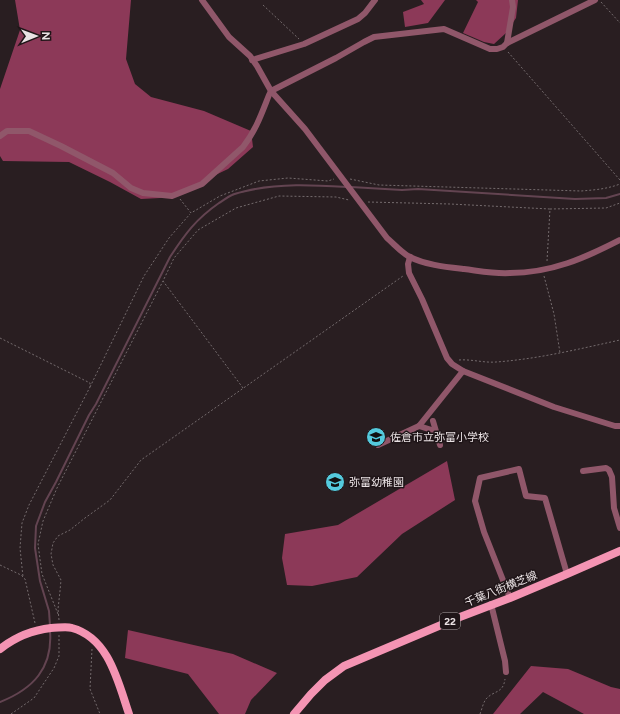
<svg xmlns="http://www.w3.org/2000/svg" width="620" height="714" font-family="Figtree,'Noto Sans JP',sans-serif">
<rect width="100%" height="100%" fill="#291e21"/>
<g fill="#8c3958">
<polygon points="15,0 131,0 126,59 135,84 151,97 204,111 251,131 253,147 228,169 184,190 160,198 141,199 110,182 69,162 3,161 0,156 0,89 20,30"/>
<polygon points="421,0 445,0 428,23 405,27 403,12 424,4"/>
<polygon points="476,0 518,0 516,18 506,33 494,44 484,42 463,33 478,2"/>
<polygon points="447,461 455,500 402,534 357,577 312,586 287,585 282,558 285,534 338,525"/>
<polygon points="128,630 233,654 277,673 251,700 245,714 219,714 188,674 125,658"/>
<polygon points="531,666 568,669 611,687 620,689 620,714 584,714 543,692 520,714 493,714"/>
</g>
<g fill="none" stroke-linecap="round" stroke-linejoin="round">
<g stroke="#634451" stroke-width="2">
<polyline points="351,187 402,190 418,189 575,199 606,198 620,194"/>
<path d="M 50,626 L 49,611 L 40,581 L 35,548 L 36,526 L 45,502 L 56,482 L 89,415 L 96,404 L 170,257 C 185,234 196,219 219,203 C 223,201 227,197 232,195 C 236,193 242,192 246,191 C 279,183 313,185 347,187"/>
<path d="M 0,702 C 33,689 53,668 50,631"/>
</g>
<g stroke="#746b6d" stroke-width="1" stroke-dasharray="2 2" stroke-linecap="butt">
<polyline points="601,2 620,23"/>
<polyline points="263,5 299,39"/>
<polyline points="508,52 620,180"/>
<path d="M 350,179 L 379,185 L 581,191 C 594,190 607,189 620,184"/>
<polyline points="180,199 191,213 220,196 259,181 288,178 328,181 334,179"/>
<polyline points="368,202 450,204 550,209"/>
<polyline points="547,261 550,209 606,208 620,203"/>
<polyline points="544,276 554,314 560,353"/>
<polyline points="0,338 90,383 90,387 29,505 22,523 20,548 23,577"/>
<path d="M 459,360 C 471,359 484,363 496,362 C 538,359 579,349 620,340"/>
<polyline points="90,387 144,276 169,238 190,214"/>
<polyline points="243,388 163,281 174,258 198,230 236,208 279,196 336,197 349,200"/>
<polyline points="0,565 21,575 25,579 35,623"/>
<polyline points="58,614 42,574 38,544 43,521 57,488 163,281"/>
<polyline points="59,620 58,609 60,591 61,580 53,565 51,554 53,543 58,536 70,530 85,518 110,500 141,460 403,276"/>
<polyline points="92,649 90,689 100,714"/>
<polyline points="11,714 34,698 54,668 59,656 59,635"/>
<path d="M 480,714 C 482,709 483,703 486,699 C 494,690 503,694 505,679"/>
</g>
<g stroke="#90576a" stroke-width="6">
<path d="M 202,0 L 229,37 L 250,56 L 257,66 L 271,91 L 305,129 L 387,238 C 394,244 400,251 408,256 C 425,265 446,267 464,269 C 480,271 495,274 510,273 C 551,273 585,258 620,240"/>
<polyline points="507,43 513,7 512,0"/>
<polyline points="252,60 304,44 358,19 365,13 375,0"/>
<path d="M 0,136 L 7,131 L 29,131 L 61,146 L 113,173 L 131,188 L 143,193 L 172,196 L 202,184 L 243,147 C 256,130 261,115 269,95 L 271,91 L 336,58 L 364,42 L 374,37 L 444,29 L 490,49 L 497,49 L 503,47 L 507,43 L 595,0"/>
<polyline points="410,257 408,264 409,273 422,299 447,358 452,364 463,371 554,407 615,426 620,426"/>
<polyline points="433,421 440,445"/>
<polyline points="419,426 435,431"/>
<polyline points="378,445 419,426 463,371"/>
<polyline points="583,471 606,468 609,470 612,477 614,508 620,528"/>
<polyline points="510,598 484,532 475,501 480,478 519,469 526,496 545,498 567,574"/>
<polyline points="491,604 505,661 506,672"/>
</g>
<g stroke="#f494b3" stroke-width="8">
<path d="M 0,649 C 14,638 33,630 51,628 C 58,628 66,626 72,628 C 109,638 118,682 129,714"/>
<polyline points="294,714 311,694 325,680 344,666 460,617 510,598 567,574 620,551"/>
</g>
</g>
<defs>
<g id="school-disc" transform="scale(1)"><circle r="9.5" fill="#54cadd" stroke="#1f1518"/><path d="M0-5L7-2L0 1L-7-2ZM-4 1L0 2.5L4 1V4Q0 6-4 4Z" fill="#111"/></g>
</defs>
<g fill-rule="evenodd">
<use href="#school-disc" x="376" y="437"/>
<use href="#school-disc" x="335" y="482"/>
</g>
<g text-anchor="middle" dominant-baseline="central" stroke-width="3" stroke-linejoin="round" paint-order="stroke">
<rect fill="#1f1518" stroke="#ada4a7" stroke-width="1" x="440" y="613" width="20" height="16" rx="3"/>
<g font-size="10" font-weight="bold" fill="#eae2e4">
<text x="450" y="621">22</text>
</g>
<g font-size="11" fill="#eae2e4" stroke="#1f1518" text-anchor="start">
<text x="390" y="437">佐倉市立弥富小学校</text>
<text x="349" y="482">弥富幼稚園</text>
</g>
<g font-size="11" fill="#eae2e4" stroke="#1f1518">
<text transform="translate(501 589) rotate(-22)">千葉八街横芝線</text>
</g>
</g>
<g transform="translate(36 36) rotate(89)" stroke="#1f1518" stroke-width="3" paint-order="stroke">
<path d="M0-3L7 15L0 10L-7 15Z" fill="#eae2e4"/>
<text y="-6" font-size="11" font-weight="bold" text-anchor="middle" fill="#eae2e4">N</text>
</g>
</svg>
